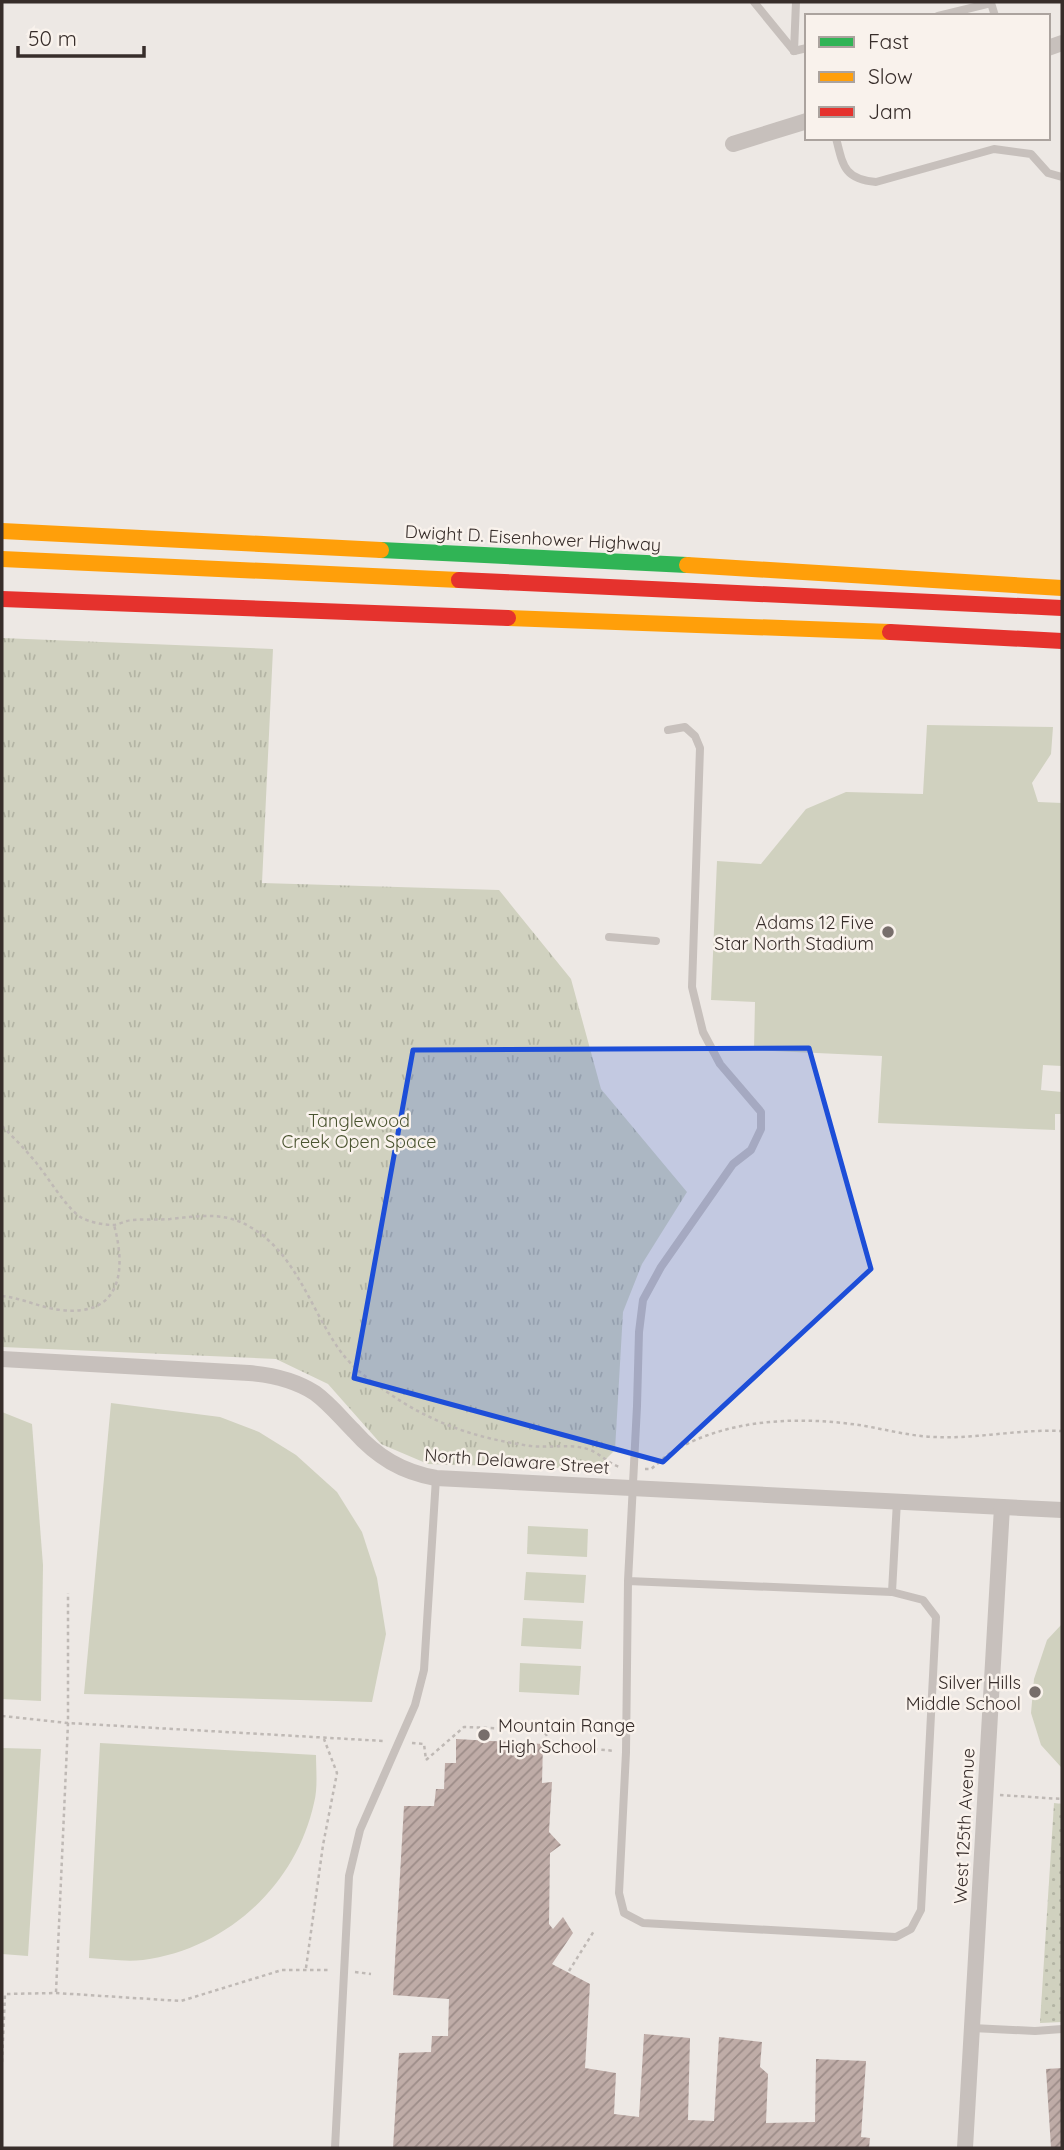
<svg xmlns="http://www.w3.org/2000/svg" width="1064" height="2150" font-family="Quicksand,sans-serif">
<defs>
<pattern id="grass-dots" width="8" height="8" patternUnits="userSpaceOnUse" patternTransform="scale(1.75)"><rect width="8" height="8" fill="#d0d1bf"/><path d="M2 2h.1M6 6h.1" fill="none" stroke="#b3b4a4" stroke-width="1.8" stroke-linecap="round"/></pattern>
<pattern id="park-tufts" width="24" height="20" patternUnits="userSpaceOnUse" patternTransform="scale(1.75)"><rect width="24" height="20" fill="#d0d1bf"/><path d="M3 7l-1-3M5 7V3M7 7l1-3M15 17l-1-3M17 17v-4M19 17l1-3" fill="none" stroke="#b3b4a4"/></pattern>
<pattern id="building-hatch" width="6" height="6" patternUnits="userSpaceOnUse" patternTransform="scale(1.75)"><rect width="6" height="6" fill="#bfaca7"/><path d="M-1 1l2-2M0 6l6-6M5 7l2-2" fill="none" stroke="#9c8c88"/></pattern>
</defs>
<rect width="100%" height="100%" fill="#ede8e4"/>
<polygon fill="url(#grass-dots)" points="1054,1803 1062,1804 1062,2022 1040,2023"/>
<polygon fill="url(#park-tufts)" points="2,638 273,649 262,883 499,890 571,979 601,1089 687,1192 642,1264 623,1312 615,1450 596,1469 428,1464 381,1444 328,1384 276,1359 2,1347"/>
<g fill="#d0d1bf">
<polygon points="927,725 1053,727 1051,754 1032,783 1038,802 1062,803 1062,1066 1043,1065 1041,1090 1062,1092 1062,1114 1055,1114 1055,1130 878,1123 882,1056 754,1050 755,1002 711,1000 717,861 761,864 806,809 846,792 923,794"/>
<polygon points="111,1403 220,1417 259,1432 296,1455 337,1492 362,1532 377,1578 386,1634 372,1702 84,1694"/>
<polygon points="2,1412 32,1424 43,1565 41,1701 2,1699"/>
<polygon points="528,1526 588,1529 587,1557 527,1554"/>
<polygon points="526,1572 586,1575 584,1603 524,1600"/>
<polygon points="523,1618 583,1621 581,1649 521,1646"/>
<polygon points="1062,1624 1062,1796 1061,1767 1041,1745 1031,1713 1034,1679 1047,1640"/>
<polygon points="520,1663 581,1666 579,1695 519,1692"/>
<path d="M 100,1743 L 316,1755 C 316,1770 318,1788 314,1803 C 296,1885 227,1949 143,1960 C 125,1962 106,1959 89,1958 Z"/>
<polygon points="2,1748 41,1749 28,1956 2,1954"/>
</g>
<g fill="url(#building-hatch)">
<polygon points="456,1739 543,1744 542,1783 552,1782 549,1832 561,1845 550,1853 549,1924 553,1929 563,1917 573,1933 552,1964 590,1984 585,2068 616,2073 614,2114 639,2117 644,2034 690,2038 688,2120 714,2121 719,2037 762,2042 760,2067 768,2074 766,2123 815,2122 816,2059 866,2061 861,2137 870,2138 869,2148 393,2148 399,2053 431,2052 432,2036 448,2036 449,1999 393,1995 404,1806 434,1806 436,1789 444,1789 445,1763 456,1763"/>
<polygon points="1062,2068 1062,2148 1051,2148 1046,2069"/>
</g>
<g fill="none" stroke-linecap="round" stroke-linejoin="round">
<g stroke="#bfb9b5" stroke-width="2.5" stroke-dasharray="3.5 3.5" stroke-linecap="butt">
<path d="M 2,1126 C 14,1138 27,1151 38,1165 C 50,1180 66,1208 82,1218 C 90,1222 103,1225 113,1225 C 119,1225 126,1220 133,1220 C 145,1219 158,1220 170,1219 C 200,1216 225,1211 252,1228 C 297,1255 311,1311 341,1352 C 352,1367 369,1380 384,1390 C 431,1423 474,1438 531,1446 C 549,1448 567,1444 584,1448 C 599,1451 610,1466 621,1467"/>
<path d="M 2,1296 C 22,1298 41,1308 61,1310 C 120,1317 127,1272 114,1225"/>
<path d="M 645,1469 L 651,1469 C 659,1463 667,1454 677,1449 C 732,1418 803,1416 865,1426 C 888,1430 910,1436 934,1437 C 977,1439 1019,1429 1062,1431"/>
<polyline points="2,1716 68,1723 384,1741"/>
<polyline points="412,1743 424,1744 426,1760"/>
<polyline points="426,1760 464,1727 543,1730 553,1745 615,1751"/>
<polyline points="1000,1795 1062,1799"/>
<polyline points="306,1968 323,1845 337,1773 324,1739"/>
<polyline points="569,1971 594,1931"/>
<polyline points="355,1972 371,1974"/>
<polyline points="56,1992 68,1723 68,1593"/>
<polyline points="2,2062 5,1994 56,1993 181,2001 282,1970 331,1970"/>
</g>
<g stroke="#c7c0bc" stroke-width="8">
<polyline points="754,2 794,51"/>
<polyline points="938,16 991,3 995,16"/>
<polyline points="794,51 796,2"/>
<polyline points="794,51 807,48"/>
<path d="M 836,138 C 843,166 844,179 876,182 L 994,149 L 1031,154 L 1048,173 L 1062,177"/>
<polyline points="609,937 656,941"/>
<polyline points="628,1581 892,1592 923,1600 936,1617 921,1910 911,1929 896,1937 643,1923 624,1913 619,1893 626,1752 628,1581 637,1406 639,1332 643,1300 661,1267 733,1164 751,1150 761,1129 761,1112 720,1064 703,1032 692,987 700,748 695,736 685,727 668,730"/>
<polyline points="892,1592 897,1501"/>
<polyline points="972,2028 1035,2031 1062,2029"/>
<polyline points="335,2148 349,1876 360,1830 415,1705 424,1670 436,1478"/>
</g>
<g stroke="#c7c0bc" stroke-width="16">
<polyline points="1048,48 1062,43"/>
<polyline points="733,144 807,121"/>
<path d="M 2,1359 L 249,1373 C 273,1375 295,1380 315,1393 C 330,1404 341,1418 354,1431 C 377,1457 402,1472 436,1478 L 1062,1510"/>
<polyline points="965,2148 1002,1507"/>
</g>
<polyline stroke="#30b455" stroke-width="16" points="381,550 687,565"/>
<g stroke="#ff9f0a" stroke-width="16">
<polyline points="2,531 381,550"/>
<polyline points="2,559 459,580"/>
<polyline points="687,565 1062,588"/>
<polyline points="508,618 890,632"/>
</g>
<g stroke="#e5322d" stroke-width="16">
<polyline points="459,580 1062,608"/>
<polyline points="2,599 508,618"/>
<polyline points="890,632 1062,641"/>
</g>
</g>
<path fill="#1d4ed8" fill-opacity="0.2" stroke="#1d4ed8" stroke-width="5" stroke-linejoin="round" d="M 809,1048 L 871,1269 L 663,1462 L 354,1378 L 413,1050 Z"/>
<g fill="#776e6b" stroke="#f9f2ec" stroke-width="2.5">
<circle cx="888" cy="932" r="7"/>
<circle cx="1035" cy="1692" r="7"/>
<circle cx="484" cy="1735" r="7"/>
</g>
<g text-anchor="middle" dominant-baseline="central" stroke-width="5" stroke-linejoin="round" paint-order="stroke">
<g font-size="18" fill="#372d2a" stroke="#f9f2ec">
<text transform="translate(533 538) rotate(3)">Dwight D. Eisenhower Highway</text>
<text transform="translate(517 1461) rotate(4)">North Delaware Street</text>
<text transform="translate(964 1826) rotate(-87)">West 125th Avenue</text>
</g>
<g font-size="18" fill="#372d2a" stroke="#f9f2ec" text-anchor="end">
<text x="874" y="922">Adams 12 Five<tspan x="874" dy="21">Star North Stadium</tspan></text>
<text x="1021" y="1682">Silver Hills<tspan x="1021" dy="21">Middle School</tspan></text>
<text x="498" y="1725" text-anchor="start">Mountain Range<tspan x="498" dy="21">High School</tspan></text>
</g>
<g font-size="18" fill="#4a5430" stroke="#f9f2ec">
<text x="359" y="1120">Tanglewood<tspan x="359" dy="21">Creek Open Space</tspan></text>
</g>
</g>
<rect width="1064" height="2150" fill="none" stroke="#372d2a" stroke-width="7"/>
<rect x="805" y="14" width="245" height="126" fill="#f9f2ec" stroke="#aba39e" stroke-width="2"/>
<rect x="819" y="37" width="35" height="10" fill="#30b455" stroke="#aba39e" stroke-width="2"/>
<text x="868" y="49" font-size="21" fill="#372d2a">Fast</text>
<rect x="819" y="72" width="35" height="10" fill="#ff9f0a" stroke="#aba39e" stroke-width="2"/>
<text x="868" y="84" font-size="21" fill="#372d2a">Slow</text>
<rect x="819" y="107" width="35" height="10" fill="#e5322d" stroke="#aba39e" stroke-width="2"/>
<text x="868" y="119" font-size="21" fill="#372d2a">Jam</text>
<path d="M18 46v10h126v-10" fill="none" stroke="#372d2a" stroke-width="3.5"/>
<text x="28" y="46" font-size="21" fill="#372d2a" stroke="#f9f2ec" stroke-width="5" paint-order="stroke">50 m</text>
</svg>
